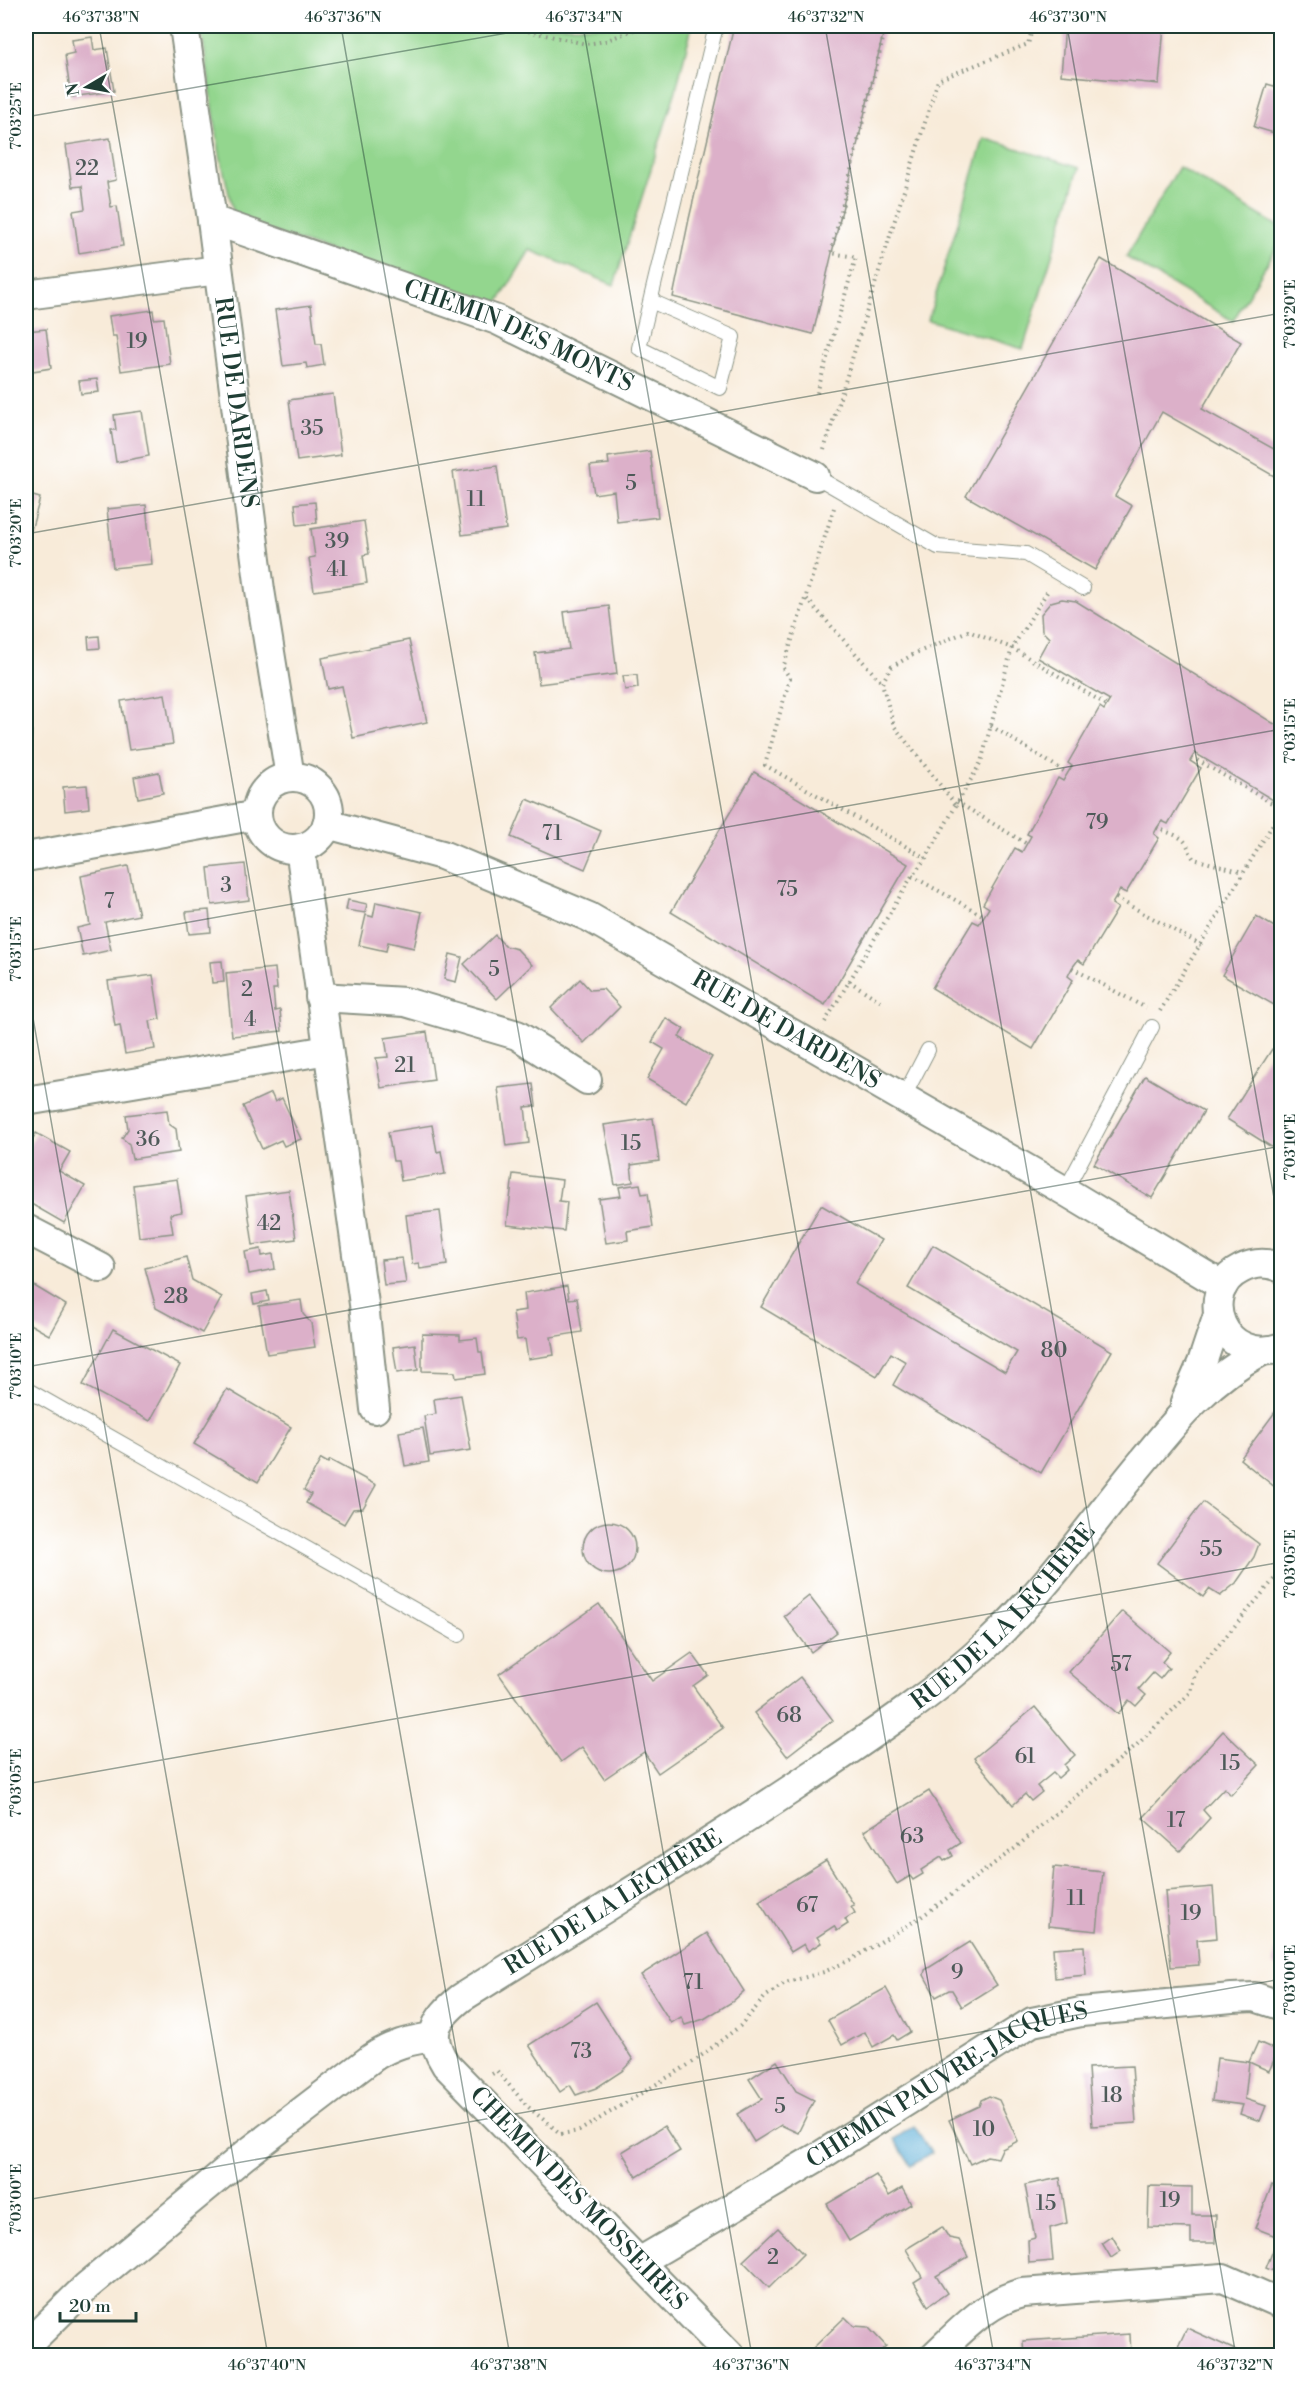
<svg xmlns="http://www.w3.org/2000/svg" width="1307" height="2381" font-family="'Libre Bodoni',serif">
<rect width="100%" height="100%" fill="#fff"/>
<filter id="ink" filterUnits="userSpaceOnUse"><feTurbulence type="fractalNoise" baseFrequency=".0167" numOctaves="2"/><feDisplacementMap in="SourceGraphic" scale="12" xChannelSelector="R" yChannelSelector="G"/><feConvolveMatrix kernelMatrix="1 2 1 2 8 2 1 2 1" color-interpolation-filters="sRGB"/></filter>
<filter id="wash" filterUnits="userSpaceOnUse"><feTurbulence type="fractalNoise" baseFrequency=".008" numOctaves="4" result="noise"/><feDisplacementMap in="SourceGraphic" scale="24" xChannelSelector="R" yChannelSelector="G"/><feGaussianBlur stdDeviation="1.35" result="paint"/><feColorMatrix in="noise" values="0 0 0 0 0 0 0 0 0 0 0 0 0 0 0 0 0 1.4 0 .05"/><feComposite in="paint" operator="in"/></filter>
<g filter="url(#wash)">
<rect width="100%" height="100%" fill="#f8ebd9"/>
<g fill="#93d68e" stroke="#598a61" stroke-width="1.5">
<polygon points="201,26 692,26 676,90 614,285 530,250 496,306 235,220 220,155"/>
<polygon points="984,138 1079,168 1023,349 928,320"/>
<polygon points="1179,167 1281,228 1281,240 1233,321 1126,257"/>
</g>
<polygon fill="#5baed7" stroke="#3d7686" stroke-width="1.5" points="914,2126 932,2153 911,2166 894,2139"/>
<g id="blocks">
<g fill="#dcb0c9">
<polygon points="734,26 885,26 813,334 673,297 689,219"/>
<polygon points="1065,26 1164,26 1159,84 1061,75"/>
<polygon points="92,37 94,50 107,48 114,91 71,97 65,55 74,53 72,40"/>
<polygon points="1267,84 1281,88 1281,135 1254,127"/>
<polygon points="110,138 116,180 107,182 111,207 117,206 123,246 79,253 73,211 85,209 82,186 72,187 66,145"/>
<polygon points="1101,259 1241,342 1202,409 1281,453 1281,480 1162,412 1115,496 1132,506 1095,570 966,496"/>
<polygon points="311,305 316,344 321,344 324,365 307,368 306,363 283,366 275,310"/>
<polygon points="153,310 154,319 164,318 170,364 121,371 116,336 112,336 109,316"/>
<polygon points="46,329 51,368 26,372 26,331"/>
<polygon points="97,379 99,392 81,394 79,381"/>
<polygon points="333,394 341,455 297,461 289,400"/>
<polygon points="142,411 149,456 116,462 111,430 116,430 114,415"/>
<polygon points="650,451 658,517 617,522 614,491 594,494 590,466 609,464 608,457"/>
<polygon points="497,466 506,529 462,535 453,472"/>
<polygon points="26,494 40,498 31,531 26,530"/>
<polygon points="315,502 317,523 297,525 295,504"/>
<polygon points="146,505 152,564 113,568 107,509"/>
<polygon points="364,521 369,554 363,555 367,583 314,591 309,558 315,557 311,529"/>
<polygon points="1062,599 1076,601 1281,728 1281,786 1273,800 1195,753 1190,761 1201,768 1168,824 1162,821 1157,828 1154,834 1159,838 1126,893 1120,890 1112,904 1118,908 1084,964 1078,960 1072,968 1068,976 1073,980 1033,1049 932,988 973,921 979,924 989,908 983,904 1015,848 1022,852 1031,836 1027,834 1058,778 1063,781 1072,766 1068,763 1100,707 1104,710 1110,700 1038,658 1049,638 1042,631 1041,614 1051,602"/>
<polygon points="609,606 617,674 539,684 535,653 569,649 564,612"/>
<polygon points="99,636 100,648 89,649 88,637"/>
<polygon points="409,640 427,722 353,738 342,686 328,689 322,658"/>
<polygon points="637,675 638,688 625,690 623,676"/>
<polygon points="165,694 173,744 129,750 121,701"/>
<polygon points="26,723 32,724 31,750 26,750"/>
<polygon points="159,772 163,793 138,798 134,777"/>
<polygon points="754,772 908,864 825,1005 671,912"/>
<polygon points="87,785 89,808 65,811 63,787"/>
<polygon points="527,799 601,831 585,869 511,837"/>
<polygon points="245,864 249,900 212,905 208,868"/>
<polygon points="128,866 139,915 105,922 111,950 83,956 77,928 90,925 81,876"/>
<polygon points="348,900 367,904 365,913 346,910"/>
<polygon points="376,902 422,912 414,948 388,942 386,951 359,945 366,915 373,917"/>
<polygon points="209,910 211,932 189,934 186,912"/>
<polygon points="1256,916 1281,931 1281,1009 1222,975"/>
<polygon points="495,935 505,946 517,949 532,965 497,999 464,964"/>
<polygon points="450,954 462,957 456,982 444,979"/>
<polygon points="222,961 224,982 212,983 210,962"/>
<polygon points="275,968 277,989 273,989 275,1011 280,1010 282,1031 232,1036 226,973"/>
<polygon points="153,975 160,1019 150,1021 155,1049 125,1054 120,1025 115,1026 108,981"/>
<polygon points="580,979 590,990 603,989 620,1007 584,1043 551,1008"/>
<polygon points="666,1018 684,1029 679,1037 712,1057 686,1102 647,1079 664,1049 652,1042"/>
<polygon points="427,1032 434,1080 381,1088 376,1058 388,1057 385,1038"/>
<polygon points="1272,1049 1281,1055 1281,1153 1227,1119"/>
<polygon points="1145,1076 1204,1111 1152,1198 1094,1164"/>
<polygon points="533,1084 536,1106 525,1107 529,1143 506,1146 498,1088"/>
<polygon points="271,1093 275,1102 282,1098 301,1139 284,1146 281,1140 262,1149 243,1106"/>
<polygon points="167,1110 169,1124 176,1129 179,1152 132,1159 129,1144 122,1138 128,1129 126,1115"/>
<polygon points="653,1118 659,1161 631,1165 633,1182 615,1185 604,1125"/>
<polygon points="432,1125 437,1152 441,1151 445,1174 401,1181 398,1161 393,1161 388,1132"/>
<polygon points="36,1133 70,1152 59,1171 85,1186 64,1223 26,1201 26,1151"/>
<polygon points="513,1174 562,1180 559,1201 567,1202 564,1231 507,1225"/>
<polygon points="177,1179 182,1212 170,1214 173,1233 139,1237 133,1185"/>
<polygon points="640,1184 642,1194 648,1193 653,1227 627,1231 628,1240 606,1243 599,1199 621,1196 619,1187"/>
<polygon points="289,1190 296,1239 253,1245 246,1196"/>
<polygon points="821,1205 881,1240 855,1284 1005,1372 1017,1352 908,1288 933,1245 1112,1351 1041,1473 893,1385 906,1362 891,1353 877,1376 761,1307"/>
<polygon points="440,1211 447,1265 420,1269 419,1263 412,1264 406,1215"/>
<polygon points="261,1249 262,1256 273,1254 275,1269 249,1274 245,1252"/>
<polygon points="186,1257 192,1280 222,1297 202,1333 156,1308 145,1268"/>
<polygon points="402,1258 406,1283 384,1285 381,1260"/>
<polygon points="26,1281 66,1305 49,1335 26,1322"/>
<polygon points="567,1286 569,1299 577,1298 582,1332 551,1337 554,1355 528,1359 525,1339 517,1340 513,1312 526,1310 524,1293"/>
<polygon points="267,1291 269,1301 254,1304 252,1294"/>
<polygon points="301,1300 303,1314 311,1323 315,1347 267,1354 259,1306"/>
<polygon points="113,1329 180,1365 150,1421 83,1385"/>
<polygon points="422,1334 460,1335 460,1340 477,1338 479,1352 482,1352 485,1374 456,1378 455,1372 422,1371"/>
<polygon points="415,1344 418,1370 397,1373 393,1347"/>
<polygon points="227,1389 291,1427 258,1482 194,1444"/>
<polygon points="461,1395 471,1450 430,1456 424,1416 436,1414 434,1399"/>
<polygon points="1281,1404 1281,1492 1240,1459"/>
<polygon points="423,1428 429,1462 405,1466 399,1432"/>
<polygon points="321,1459 328,1463 330,1460 376,1485 363,1508 353,1509 344,1524 306,1503 311,1494 304,1490"/>
<polygon points="1203,1502 1259,1544 1254,1557 1236,1583 1220,1596 1209,1589 1203,1597 1157,1563"/>
<circle cx="609" cy="1548" r="26"/>
<polygon points="809,1596 837,1632 811,1652 784,1616"/>
<polygon points="599,1604 652,1681 692,1653 708,1675 693,1686 723,1728 658,1773 644,1752 604,1779 582,1747 561,1762 499,1674"/>
<polygon points="1122,1611 1170,1652 1162,1662 1169,1668 1160,1679 1153,1673 1139,1689 1146,1695 1136,1706 1129,1700 1118,1714 1069,1672"/>
<polygon points="800,1677 833,1720 787,1756 754,1713"/>
<polygon points="1035,1707 1075,1755 1064,1765 1067,1770 1058,1778 1053,1773 1037,1786 1042,1792 1031,1801 1025,1794 1013,1805 974,1758"/>
<polygon points="1223,1731 1259,1765 1231,1795 1224,1788 1203,1810 1210,1818 1180,1851 1143,1818"/>
<polygon points="929,1791 961,1843 950,1850 953,1856 944,1861 941,1857 921,1870 923,1874 913,1880 910,1876 897,1884 864,1831"/>
<polygon points="826,1860 854,1905 851,1906 855,1913 845,1919 848,1924 837,1931 834,1926 817,1937 821,1943 808,1951 804,1944 791,1952 759,1901"/>
<polygon points="1054,1867 1103,1872 1097,1931 1048,1926"/>
<polygon points="1213,1887 1217,1938 1197,1940 1199,1965 1171,1967 1165,1891"/>
<polygon points="707,1933 744,1991 732,2002 704,2019 685,2025 681,2017 671,2023 641,1975"/>
<polygon points="1278,1936 1281,1936 1281,1968 1273,1966"/>
<polygon points="970,1942 997,1985 962,2007 952,1990 949,1990 936,1997 924,1975 925,1970"/>
<polygon points="1084,1946 1086,1975 1055,1978 1053,1948"/>
<polygon points="886,1988 910,2032 897,2040 894,2035 873,2047 865,2032 842,2045 828,2020"/>
<polygon points="596,2002 633,2060 622,2071 596,2088 576,2095 570,2085 560,2092 529,2045"/>
<polygon points="1258,2042 1278,2051 1269,2071 1249,2062"/>
<polygon points="1217,2058 1249,2062 1245,2099 1266,2106 1260,2121 1240,2114 1243,2105 1212,2101"/>
<polygon points="777,2061 796,2091 814,2100 798,2133 781,2125 754,2142 737,2114 762,2099 749,2079"/>
<polygon points="1132,2066 1136,2123 1092,2126 1088,2068"/>
<polygon points="989,2096 999,2100 1018,2141 1002,2149 998,2158 987,2156 970,2164 949,2120 979,2106 981,2100"/>
<polygon points="664,2126 680,2151 637,2177 622,2152"/>
<polygon points="876,2175 889,2196 902,2188 911,2204 849,2241 827,2204"/>
<polygon points="1060,2178 1067,2223 1050,2228 1053,2261 1029,2263 1028,2240 1035,2238 1025,2185"/>
<polygon points="1272,2185 1281,2189 1281,2238 1255,2228"/>
<polygon points="1149,2186 1192,2187 1192,2215 1216,2215 1215,2243 1191,2243 1191,2228 1148,2227"/>
<polygon points="942,2227 949,2238 959,2240 968,2257 936,2276 947,2293 928,2306 914,2282 922,2277 906,2249"/>
<polygon points="778,2228 803,2254 769,2288 743,2261"/>
<polygon points="1112,2236 1121,2251 1111,2258 1102,2243"/>
<polygon points="1281,2239 1281,2274 1266,2268 1274,2248 1277,2250"/>
<polygon points="845,2317 854,2326 868,2327 886,2346 876,2355 810,2355 808,2353"/>
<polygon points="1187,2328 1246,2355 1174,2355"/>
<polygon points="1130,2334 1131,2355 1024,2355 1023,2341"/>
</g>
</g>
</g>
<g filter="url(#ink)">
<use href="#blocks" fill-opacity="0" stroke="#8c9486" stroke-width="1.5"/>
<g fill="none" stroke-linecap="round" stroke-linejoin="round">
<g stroke="#8c9486" stroke-width="16">
<g id="service">
<polyline points="651,301 733,337 720,388 639,348 716,26"/>
<polyline points="815,476 938,547 1026,554 1083,588"/>
<polyline points="903,1098 928,1050"/>
<polyline points="1065,1191 1152,1027"/>
<polyline points="26,1389 459,1635"/>
</g>
</g>
<g stroke="#8c9486" stroke-width="32">
<g id="minor">
<path id="s1" d="M 184,26 L 212,220 L 260,590 L 290,777"/>
<path id="s2" d="M 212,220 L 497,320 L 815,476"/>
<polyline points="26,295 218,270"/>
<circle cx="293" cy="813" r="36"/>
<path id="s3" d="M 327,824 L 442,855 L 589,917 L 1065,1191 L 1223,1286"/>
<polyline points="300,848 364,1304 375,1409"/>
<polyline points="26,857 257,815"/>
<polyline points="320,997 405,1002 517,1035 587,1080"/>
<polyline points="26,1101 328,1050"/>
<polyline points="26,1229 101,1268"/>
<path d="M 1282,1268 C 1267,1262 1255,1262 1241,1269 C 1194,1292 1223,1368 1282,1347"/>
<polyline points="1185,1402 1202,1363 1218,1315"/>
<path id="s4" d="M 639,2262 L 823,2154 L 1032,2022 L 1081,2012 L 1232,1998 L 1255,1997 L 1282,2006"/>
<path d="M 26,2346 L 87,2286 L 245,2155 L 372,2058 C 391,2045 410,2040 433,2037"/>
<path id="s5" d="M 731,2356 L 446,2065 C 426,2034 434,2020 461,1998 C 573,1928 686,1859 796,1786 C 863,1741 933,1696 992,1640 C 1049,1586 1093,1521 1143,1461 C 1179,1417 1209,1379 1260,1352"/>
<path d="M 934,2356 C 961,2331 986,2302 1022,2293 L 1223,2278 L 1282,2304"/>
</g>
</g>
<g stroke="#8c9486" stroke-width="4" stroke-dasharray="1.5 4.5" stroke-linecap="butt">
<polyline points="505,26 586,44 605,41 644,26"/>
<polyline points="1262,26 1282,28"/>
<polyline points="817,393 856,257 831,253 886,26"/>
<polyline points="824,450 938,80 1028,44 1033,26"/>
<polyline points="834,508 783,668 790,678 765,765 926,858"/>
<polyline points="807,599 882,683"/>
<polyline points="991,726 1067,773"/>
<polyline points="1192,757 1282,809"/>
<polyline points="957,802 1027,844"/>
<polyline points="955,804 894,726 882,683 891,667 916,653 968,631 1012,648 1107,705"/>
<path d="M 1157,828 C 1166,832 1179,835 1185,842 C 1189,847 1189,853 1194,859 L 1243,872"/>
<polyline points="912,876 984,916"/>
<polyline points="1116,898 1201,945"/>
<polyline points="1072,968 1146,1008"/>
<polyline points="849,981 880,1001"/>
<polyline points="1160,1011 1282,809"/>
<polyline points="825,1022 912,876 926,858 981,762 1012,648 1049,589"/>
<polyline points="492,2074 497,2071 527,2106 561,2134 579,2131 693,2062 740,2026 765,1997 785,1983 824,1972 852,1959 921,1917 1014,1849 1140,1742 1191,1692 1195,1673 1282,1570"/>
</g>
<use href="#service" stroke="#fff" stroke-width="14"/>
<use href="#minor" stroke="#fff" stroke-width="28"/>
</g>
</g>
<path fill="none" stroke="#1f3d34" stroke-width="1.5" stroke-opacity="0.45" d="M 99,26 L 510,2356M 341,26 L 752,2356M 583,26 L 994,2356M 825,26 L 1236,2356M 1067,26 L 1282,1243M 26,117 L 547,26M 26,534 L 1282,313M 26,951 L 1282,729M 26,978 L 268,2356M 26,1367 L 1282,1146M 26,1784 L 1282,1562M 26,2200 L 1282,1979M 26,2350 L 26,2356"/>
<g text-anchor="middle" dominant-baseline="central" stroke-width="4.5" stroke-linejoin="round" paint-order="stroke">
<g font-size="21" fill="#4e5a59">
<text x="87" y="169">22</text>
<text x="137" y="342">19</text>
<text x="312" y="429">35</text>
<text x="631" y="484">5</text>
<text x="476" y="500">11</text>
<text x="337" y="542">39</text>
<text x="337" y="570">41</text>
<text x="1097" y="823">79</text>
<text x="552" y="834">71</text>
<text x="226" y="886">3</text>
<text x="787" y="890">75</text>
<text x="109" y="902">7</text>
<text x="494" y="970">5</text>
<text x="247" y="990">2</text>
<text x="250" y="1020">4</text>
<text x="405" y="1066">21</text>
<text x="148" y="1140">36</text>
<text x="631" y="1144">15</text>
<text x="269" y="1224">42</text>
<text x="176" y="1297">28</text>
<text x="1054" y="1351">80</text>
<text x="1211" y="1550">55</text>
<text x="1121" y="1665">57</text>
<text x="789" y="1716">68</text>
<text x="1025" y="1757">61</text>
<text x="1230" y="1764">15</text>
<text x="1176" y="1821">17</text>
<text x="912" y="1837">63</text>
<text x="1076" y="1899">11</text>
<text x="807" y="1906">67</text>
<text x="1191" y="1914">19</text>
<text x="957" y="1973">9</text>
<text x="693" y="1983">71</text>
<text x="581" y="2052">73</text>
<text x="1112" y="2096">18</text>
<text x="780" y="2107">5</text>
<text x="984" y="2130">10</text>
<text x="1170" y="2201">19</text>
<text x="1046" y="2204">15</text>
<text x="773" y="2258">2</text>
</g>
<g font-size="24" fill="#1f3d34" stroke="#fff">
<text stroke="none"><textPath href="#s2" startOffset="328">CHEMIN DES MONTS</textPath></text>
<text stroke="none"><textPath href="#s1" startOffset="380">RUE DE DARDENS</textPath></text>
<text stroke="none"><textPath href="#s3" startOffset="506">RUE DE DARDENS</textPath></text>
<text stroke="none"><textPath href="#s5" startOffset="1152">RUE DE LA LÉCHÈRE</textPath></text>
<text stroke="none"><textPath href="#s5" startOffset="666">RUE DE LA LÉCHÈRE</textPath></text>
<text stroke="none"><textPath href="#s4" startOffset="357">CHEMIN PAUVRE-JACQUES</textPath></text>
<text transform="translate(578 2199) rotate(46)">CHEMIN DES MOSSEIRES</text>
</g>
</g>
<rect width="1307" height="2381" fill="none" stroke="#fff" stroke-width="66"/>
<g transform="translate(87 87) rotate(260)" stroke="#ffffff" stroke-width="4.5" paint-order="stroke">
<path d="M0-4.5L10 22L0 15L-10 22Z" fill="#1f3d34"/>
<text y="-9" font-size="16" font-weight="bold" text-anchor="middle" fill="#1f3d34">N</text>
</g>
<path d="M60 2312v9h76v-9" fill="none" stroke="#1f3d34" stroke-width="3"/>
<text x="69" y="2312" font-size="18" fill="#1f3d34" stroke="#ffffff" stroke-width="4.5" paint-order="stroke">20 m</text>
<rect x="33" y="33" width="1241" height="2315" fill="none" stroke="#1f3d34" stroke-width="2"/>
<g font-size="15" text-anchor="middle" fill="#1f3d34">
<text x="101" y="22">46°37'38"N</text>
<text x="343" y="22">46°37'36"N</text>
<text x="584" y="22">46°37'34"N</text>
<text x="826" y="22">46°37'32"N</text>
<text x="1068" y="22">46°37'30"N</text>
<text transform="translate(16 116) rotate(-90)" y="5">7°03'25"E</text>
<text transform="translate(1290 314) rotate(-90)" y="5">7°03'20"E</text>
<text transform="translate(16 533) rotate(-90)" y="5">7°03'20"E</text>
<text transform="translate(1290 731) rotate(-90)" y="5">7°03'15"E</text>
<text transform="translate(16 949) rotate(-90)" y="5">7°03'15"E</text>
<text transform="translate(1290 1147) rotate(-90)" y="5">7°03'10"E</text>
<text transform="translate(16 1366) rotate(-90)" y="5">7°03'10"E</text>
<text transform="translate(1290 1564) rotate(-90)" y="5">7°03'05"E</text>
<text transform="translate(16 1783) rotate(-90)" y="5">7°03'05"E</text>
<text transform="translate(1290 1980) rotate(-90)" y="5">7°03'00"E</text>
<text transform="translate(16 2199) rotate(-90)" y="5">7°03'00"E</text>
<text x="267" y="2370">46°37'40"N</text>
<text x="509" y="2370">46°37'38"N</text>
<text x="751" y="2370">46°37'36"N</text>
<text x="993" y="2370">46°37'34"N</text>
<text x="1235" y="2370">46°37'32"N</text>
</g>
</svg>
